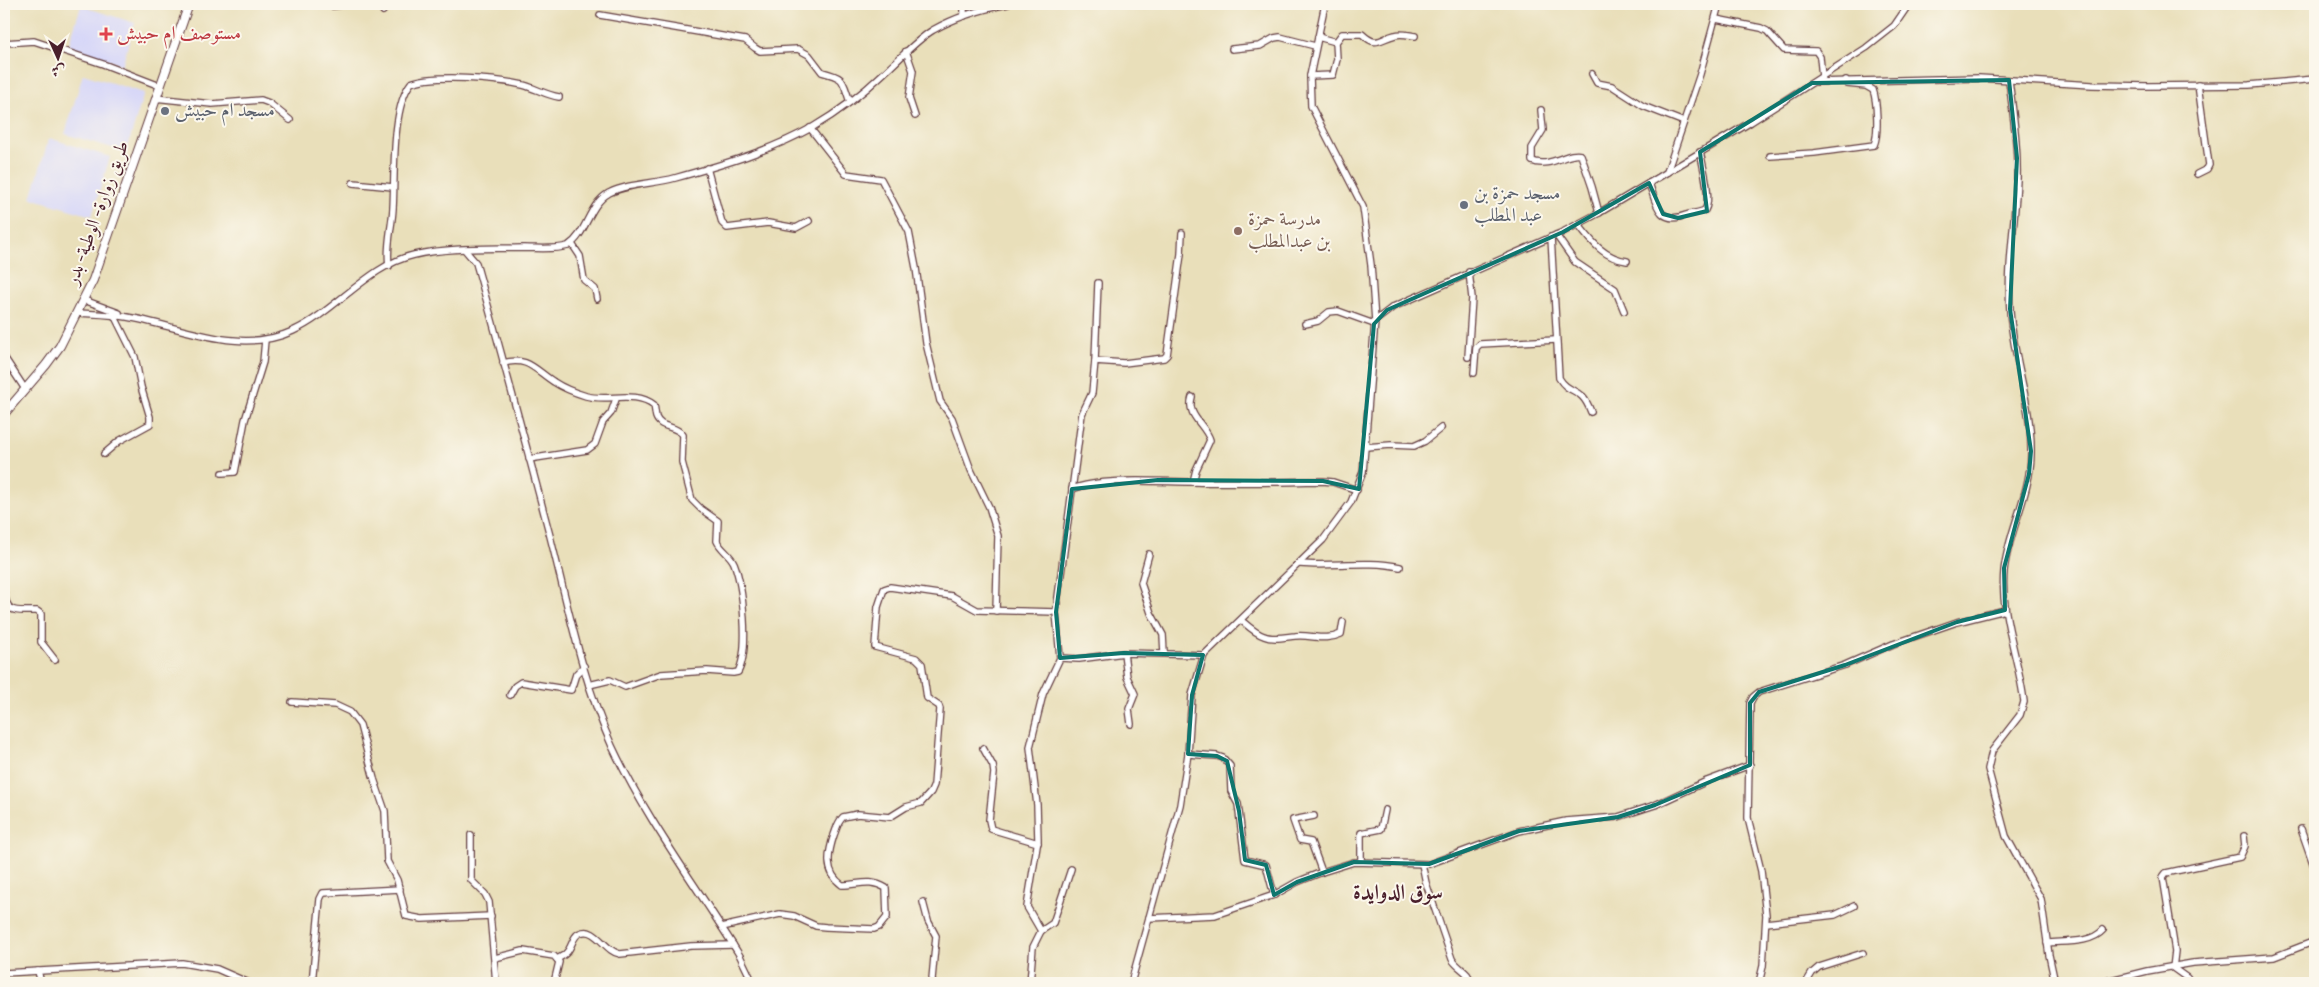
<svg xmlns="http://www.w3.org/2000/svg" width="2319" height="987" font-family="Vollkorn,Amiri,serif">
<rect width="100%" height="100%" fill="#fbf7ec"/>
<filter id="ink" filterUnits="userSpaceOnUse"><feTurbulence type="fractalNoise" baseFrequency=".02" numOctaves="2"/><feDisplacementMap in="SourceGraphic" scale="10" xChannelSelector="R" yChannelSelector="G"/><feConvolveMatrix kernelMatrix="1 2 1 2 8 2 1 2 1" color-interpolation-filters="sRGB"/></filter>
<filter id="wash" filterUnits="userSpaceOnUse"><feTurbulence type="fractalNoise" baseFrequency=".0096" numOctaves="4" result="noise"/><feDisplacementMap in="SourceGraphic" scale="20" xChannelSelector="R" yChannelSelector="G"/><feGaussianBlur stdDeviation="1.12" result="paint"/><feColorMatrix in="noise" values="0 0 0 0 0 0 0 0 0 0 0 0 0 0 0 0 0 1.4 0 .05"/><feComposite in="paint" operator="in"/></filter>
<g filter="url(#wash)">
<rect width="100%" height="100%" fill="#e9dfba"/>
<g fill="#d7d7f8">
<polygon points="81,6 135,23 122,65 68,47"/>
<polygon points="83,74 144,93 126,152 65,134"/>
<polygon points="49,138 110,157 92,216 31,198"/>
</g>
</g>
<g filter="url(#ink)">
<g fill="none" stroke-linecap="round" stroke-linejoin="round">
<g stroke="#623c40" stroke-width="8">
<g id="minor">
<polyline points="323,4 333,6 349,4"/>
<polyline points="378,4 383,11"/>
<polyline points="964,4 964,16"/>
<path d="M 600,15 L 745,40 L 755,48 L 760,51 L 798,49 L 809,55 L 822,72 C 846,78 842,80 850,102"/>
<polyline points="1716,19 1761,28 1767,31 1784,50 1816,51 1820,57 1822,77"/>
<polyline points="1318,37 1336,42"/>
<polyline points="4,43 34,41 103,64 160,86"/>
<polyline points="1232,49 1260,46 1274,38 1280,37 1315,46"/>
<polyline points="906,51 913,71 909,98 915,116"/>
<polyline points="1592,74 1597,83 1612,86 1643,106 1684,122"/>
<path d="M 1310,76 L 1333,75 L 1337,59 L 1336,42 L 1342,34 L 1362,34 C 1377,48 1379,39 1395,35 C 1401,33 1408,35 1415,36"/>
<path d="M 2009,80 C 2013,113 2018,146 2017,179 C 2015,223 2007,267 2010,311 C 2013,359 2032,405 2031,453 C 2031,494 2008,531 2004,571 C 2000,616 2019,658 2024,702 L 2020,715 L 1992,751 L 1988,769 L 2006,836 L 2041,899 L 2049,955 L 2055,983"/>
<polyline points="1816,82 1979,78 2092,85 2147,86 2249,85 2315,79"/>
<polyline points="155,98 212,104 261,100 269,103 290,120"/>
<path d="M 1541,110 L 1543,130 L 1532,148 L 1532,161 C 1550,169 1568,151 1581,155 L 1592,187 L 1599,213"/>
<polyline points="810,128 846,174 881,179 909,232 916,268 926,343 940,401 952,418 971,470 989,507 998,536 996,611"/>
<path d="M 1770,156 L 1814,153 L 1874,145 C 1879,134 1877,101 1873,90 L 1866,86 L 1847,84 L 1846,80"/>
<polyline points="707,168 722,223 727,228 768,223 796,228 809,221"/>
<polyline points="1667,172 1700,74 1719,4"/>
<polyline points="2197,174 2207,169 2209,165 2198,85"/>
<polyline points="353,183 393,187"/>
<path d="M 1649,183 C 1656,202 1658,226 1686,215 C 1692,213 1699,213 1705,210 C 1712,199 1703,166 1700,152"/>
<path d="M 1578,224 C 1592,242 1604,258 1627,261"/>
<polyline points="1556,235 1575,262 1615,289 1624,311"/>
<path d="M 1551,237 L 1559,378 C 1570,396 1581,385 1591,412"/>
<polyline points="572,244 580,256 584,280 595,289 597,299"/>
<path d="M 465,250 L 476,263 C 502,354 526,445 550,536 C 568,606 582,680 612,746 C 647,821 697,886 740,956 L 753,983"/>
<path d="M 389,266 C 386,246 392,228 393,208 C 395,177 391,108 411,83 C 435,74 497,79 523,85 C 535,88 546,95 559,97"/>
<polyline points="84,300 119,313"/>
<path d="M 78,313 C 94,314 111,314 127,317 C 181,326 239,356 293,331 C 335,312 369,265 414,255 C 449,247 487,249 523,248 C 538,248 554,250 568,246 C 587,234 588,205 609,193 C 629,183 654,184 675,178 C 722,165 770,151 813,127 C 839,112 863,93 885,72 C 901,58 915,41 933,30 C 956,17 982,9 1008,4"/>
<polyline points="1375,321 1393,307 1563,232 1599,213 1751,122 1866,48 1894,26 1909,4"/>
<polyline points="1305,324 1318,321 1329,312 1338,311 1374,324"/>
<polyline points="4,357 25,389"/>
<polyline points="1468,357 1472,298 1469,272"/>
<polyline points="1095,361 1098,283"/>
<path d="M 503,363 C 528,356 535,370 554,382 C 563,388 576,393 586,396 C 608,402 635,390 654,405 C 655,409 655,413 656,417 C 660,429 676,425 683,435 L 682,462 L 692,500 L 701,509 L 718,521 L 717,541 C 721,550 730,554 734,563 C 743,586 750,650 738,672 L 733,673 L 707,671 L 661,674 L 625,687 L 610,680 L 589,685"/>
<polyline points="1474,373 1476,348 1480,344 1556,340"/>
<path d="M 1192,397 C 1186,416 1205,424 1210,440 L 1196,470 L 1193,482"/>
<polyline points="1366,447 1391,445 1414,446 1425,441 1441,428"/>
<polyline points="104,454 119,441 150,424 150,417 141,387 135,357 114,315"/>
<polyline points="529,459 587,450 595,444 603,422 611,413 616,399"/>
<polyline points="222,473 235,472 245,420 263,362 265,340"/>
<path d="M 1072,489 C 1103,477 1160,482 1193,482 C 1236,483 1280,482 1323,481 L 1333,482 L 1357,490"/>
<polyline points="1149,554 1141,583 1151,613 1163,635 1164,653"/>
<path d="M 1300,564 C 1333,567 1367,560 1400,567"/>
<path d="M 4,592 C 7,616 18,610 37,611 L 41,614 L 41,642 L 55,660"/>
<path d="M 1241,620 C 1248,626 1255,633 1264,636 C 1273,640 1285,637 1295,636 C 1311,634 1324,642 1341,634 L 1343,622"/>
<polyline points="1124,653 1127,677 1135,694 1129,709 1131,724"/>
<polyline points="1060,658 1079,659 1124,653 1204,655"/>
<polyline points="510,695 515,686 521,682 571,690 576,674 584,666"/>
<polyline points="292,702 335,705 350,712 360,725 374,779 385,811 387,861 397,880 406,916 422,919 491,916"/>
<polyline points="983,748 993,766 994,773 989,820 991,829 1038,843"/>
<polyline points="1188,754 1217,756 1223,758 1230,766 1231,791 1238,804 1245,860 1266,865 1274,895"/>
<polyline points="1314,816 1293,820 1300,840 1311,842 1322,872"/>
<polyline points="2301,829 2315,869"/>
<polyline points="471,835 471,880 485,894 489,902 496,983"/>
<polyline points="1361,862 1361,833 1381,829 1385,810"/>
<path d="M 1422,864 L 1426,883 L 1452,959 C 1458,969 1469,971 1471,983"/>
<polyline points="923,902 928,921 936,936 932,979 933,983"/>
<polyline points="1149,918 1215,915 1274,895 1297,882 1322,872 1354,862 1429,864 1519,831 1566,821 1618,817 1655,805 1707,781 1750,765"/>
<polyline points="1766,923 1835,915 1854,906"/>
<path d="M 722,927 L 780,914 L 794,916 L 816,926 L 826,927 L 874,929 L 879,927 L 887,917 L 886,888 C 869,878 859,885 842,885 C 824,872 828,853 834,835 C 837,828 837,823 843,817 L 858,814 L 890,817 L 906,807 L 921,803 L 931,792 L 934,785 L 940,709 L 939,706 L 927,698 L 922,664 L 916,658 L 875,647 L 878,607 L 884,589 L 890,587 L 952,596 L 977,610 L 1056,612"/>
<polyline points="1041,931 1027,907 1038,840 1037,805 1030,747 1043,694 1060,658 1056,612 1082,414 1092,393 1095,361 1124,363 1164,358 1167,355 1181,254 1182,233"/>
<path d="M 2047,943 C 2063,941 2091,944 2103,930"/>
<polyline points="495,958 523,951 554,956 559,962 554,983"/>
<path d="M 557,959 C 561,957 565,955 567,952 C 572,947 573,935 580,933 C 596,926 605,952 620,954 L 691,946 L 733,945"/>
<polyline points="38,971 41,983"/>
<polyline points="4,973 182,963 217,969 249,983"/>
<polyline points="312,983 320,899 323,893 400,889"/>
<polyline points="1030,983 1033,947 1041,931 1053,923 1071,869"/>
<polyline points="1131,983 1180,805 1188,754 1192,695 1204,655 1323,540 1351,502 1363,472 1375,321 1371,265 1363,207 1311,106 1310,76 1325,4"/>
<polyline points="1759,983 1763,966 1766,915 1761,871 1748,818 1750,703 1753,697 1759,692 1845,665 1893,644 1957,622 2005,610"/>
<polyline points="1806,983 1812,973 1819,967 1863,953"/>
<polyline points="2099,983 2147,971 2193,963 2274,957 2315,941"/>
<polyline points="2190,983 2187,978 2173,968 2175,951 2163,877 2166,873 2240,857 2245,846 2244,836"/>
</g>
</g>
<g stroke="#623c40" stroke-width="10">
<polyline id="highway" points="4,414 46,365 60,346 93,280 189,4"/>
</g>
<use href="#minor" stroke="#fff" stroke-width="5.5"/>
<use href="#highway" stroke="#fff" stroke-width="8"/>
</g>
</g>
<path fill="none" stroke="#0f766e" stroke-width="4" stroke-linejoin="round" d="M 2009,80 L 2017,158 L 2010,309 L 2031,451 L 2029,474 L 2004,568 L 2005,610 L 1957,622 L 1845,665 L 1759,692 L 1750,703 L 1750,765 L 1655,805 L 1618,817 L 1519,831 L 1429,864 L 1354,862 L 1297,882 L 1274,895 L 1266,865 L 1245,860 L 1239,811 L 1227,761 L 1217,756 L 1188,754 L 1192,695 L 1203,655 L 1124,653 L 1060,658 L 1056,612 L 1072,489 L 1158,480 L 1323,481 L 1359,489 L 1374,324 L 1387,310 L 1563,232 L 1649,183 L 1663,214 L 1678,218 L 1707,211 L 1700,152 L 1812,83 Z"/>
<path fill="#e0444e" stroke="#fbf7ec" stroke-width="2" d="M103.5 26.5h5v5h5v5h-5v5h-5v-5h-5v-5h5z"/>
<g fill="#6b7280" stroke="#fbf7ec" stroke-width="2">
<circle cx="165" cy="111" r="5"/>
<circle cx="1464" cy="205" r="5"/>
</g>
<circle fill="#8d6e63" stroke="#fbf7ec" stroke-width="2" cx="1238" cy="231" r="5"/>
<g text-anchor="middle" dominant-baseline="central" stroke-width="4" stroke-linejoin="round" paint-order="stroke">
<g font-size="19" fill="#be3a42" stroke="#fbf7ec" text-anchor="start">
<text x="117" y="34">مستوصف ام حبيش</text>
</g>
<g font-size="19" fill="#5b616d" stroke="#fbf7ec" text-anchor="start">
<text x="175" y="111">مسجد ام حبيش</text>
<text x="1474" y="194">مسجد حمزة بن<tspan x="1474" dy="22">عبد المطلب</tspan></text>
</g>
<g font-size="19" fill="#4a1f2b" stroke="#fbf7ec">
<text transform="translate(98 213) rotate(-70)">طريق زوارة- الوطية- بدر</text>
</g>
<g font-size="19" fill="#785e54" stroke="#fbf7ec" text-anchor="start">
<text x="1248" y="220">مدرسة حمزة<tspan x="1248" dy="22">بن عبدالمطلب</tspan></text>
</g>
<g font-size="21" font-weight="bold" fill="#4a1f2b" stroke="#fbf7ec">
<text x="1398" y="893">سوق الدوايدة</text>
</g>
</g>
<rect width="2319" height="987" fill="none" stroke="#fbf7ec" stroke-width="20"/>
<g transform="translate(58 58) rotate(177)" stroke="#fbf7ec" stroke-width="4" paint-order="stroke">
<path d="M0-4L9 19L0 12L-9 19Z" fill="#4a1f2b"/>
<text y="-8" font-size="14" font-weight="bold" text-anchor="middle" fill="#4a1f2b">ش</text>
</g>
</svg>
